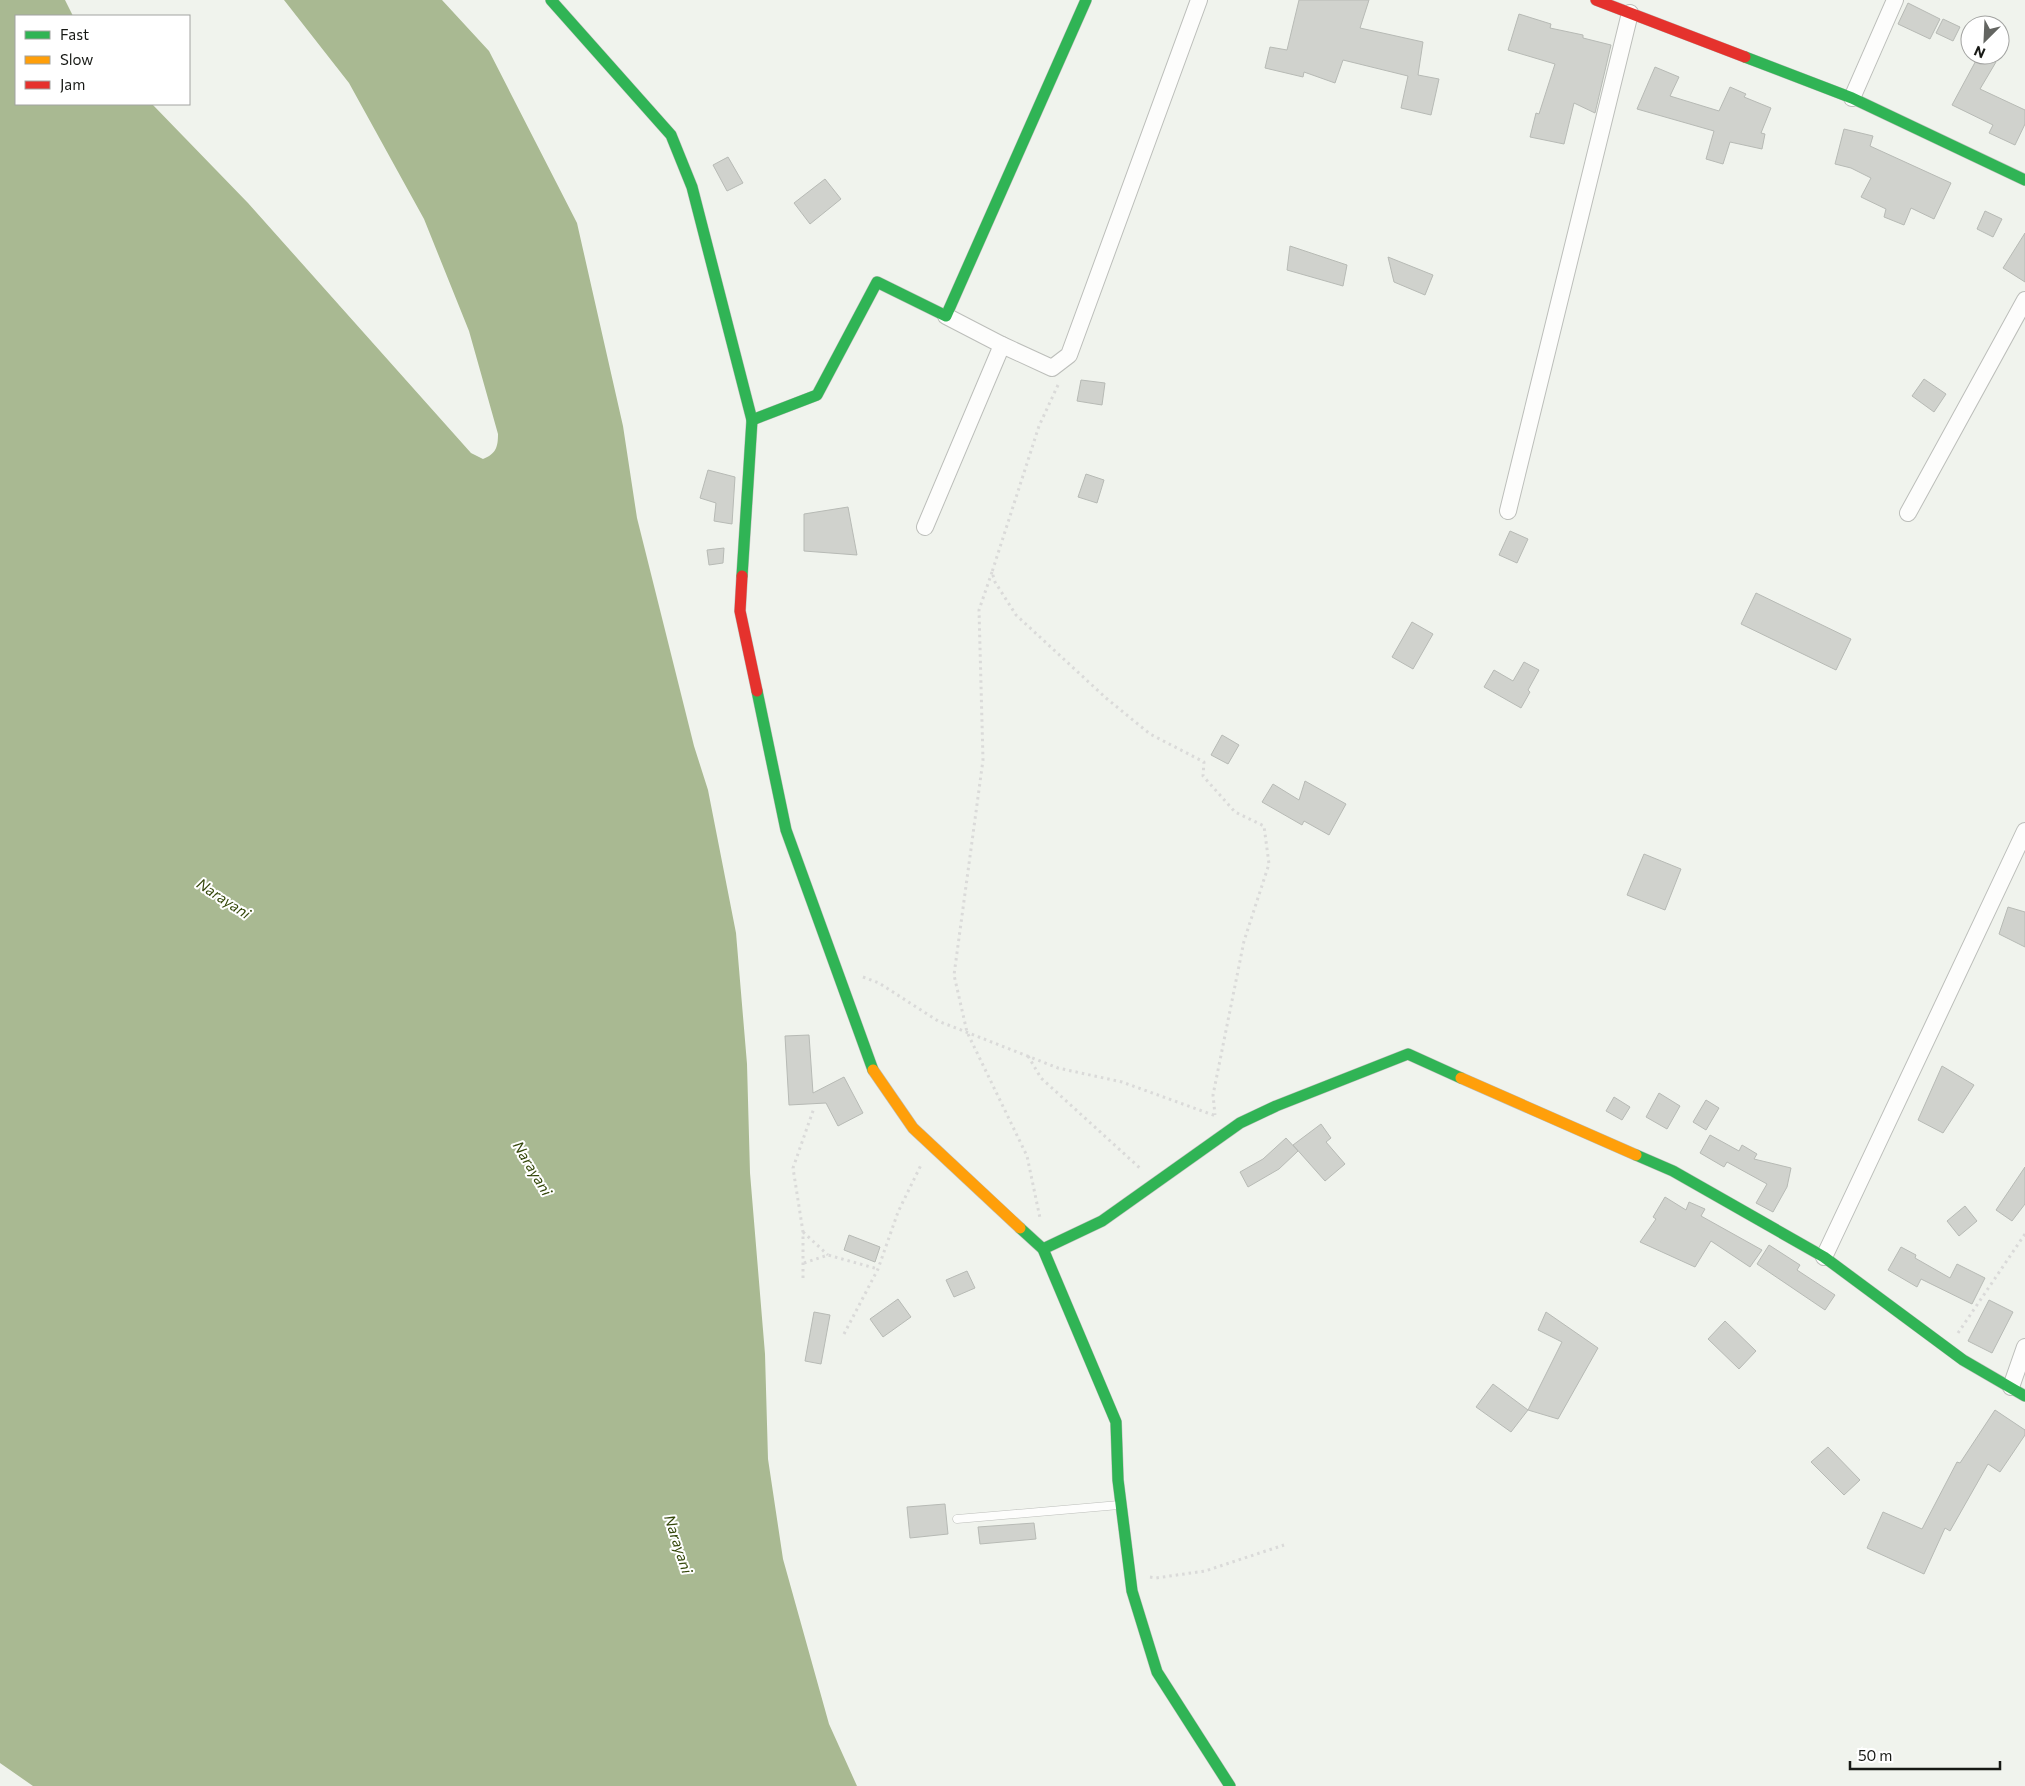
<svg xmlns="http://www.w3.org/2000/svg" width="2025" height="1786" font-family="Commissioner,sans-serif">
<rect width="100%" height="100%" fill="#f0f3ed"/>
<path fill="#a9b992" d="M 0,0 L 65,0 L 73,16 L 16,16 L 16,104 L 152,104 L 248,203 L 471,453 L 483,459 C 496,454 498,447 498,434 L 469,331 L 424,219 L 349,83 L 284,0 L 442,0 L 489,51 L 577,223 L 623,426 L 637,518 L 694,746 L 708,790 L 736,933 L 747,1064 L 750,1173 L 765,1354 L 768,1459 L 783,1559 L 829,1724 L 857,1786 L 33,1786 L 0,1763 Z"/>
<g fill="#d0d2cd" stroke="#b7bab5">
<polygon points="1299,0 1369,0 1360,28 1423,42 1418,75 1439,79 1431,115 1401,108 1408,76 1343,60 1335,83 1304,72 1303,77 1265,68 1270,47 1287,50"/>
<polygon points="1908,3 1940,19 1930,39 1898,24"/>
<polygon points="1519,14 1551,24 1550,28 1583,35 1583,38 1611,45 1595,113 1574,103 1564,144 1530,137 1536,113 1539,114 1555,64 1508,50"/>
<polygon points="1943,19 1960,27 1953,41 1936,33"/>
<polygon points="1979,55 1984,55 1996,62 1980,89 2025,110 2025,124 2015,145 1989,133 1993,125 1952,105"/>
<polygon points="1655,67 1679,77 1670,96 1719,111 1730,87 1746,94 1744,97 1771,108 1761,133 1765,134 1762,149 1730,142 1723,164 1706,159 1714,131 1637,109"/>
<polygon points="1844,129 1873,136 1870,146 1951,183 1934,219 1911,208 1904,225 1884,217 1886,209 1861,197 1871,178 1851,168 1835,164"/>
<polygon points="728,157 743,183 727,191 713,165"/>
<polygon points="825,179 841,199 810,224 794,203"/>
<polygon points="1985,211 2002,219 1993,237 1977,229"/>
<polygon points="2025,233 2025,282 2003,268"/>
<polygon points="1290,246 1347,265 1343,286 1287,270"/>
<polygon points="1388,257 1433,275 1425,295 1394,282"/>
<polygon points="1924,379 1946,394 1934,412 1912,396"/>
<polygon points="1081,380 1105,383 1102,405 1077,401"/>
<polygon points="708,470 735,477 732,524 714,521 716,503 700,498"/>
<polygon points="1086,474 1104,480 1097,503 1078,497"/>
<polygon points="848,507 857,555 804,551 804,514"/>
<polygon points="1510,531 1528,539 1517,563 1499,555"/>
<polygon points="724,548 723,563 709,565 707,550"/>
<polygon points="1756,593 1851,639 1836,670 1741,624"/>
<polygon points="1412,622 1433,634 1413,669 1392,657"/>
<polygon points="1524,662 1539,670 1528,690 1530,692 1521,708 1484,687 1494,670 1513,681"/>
<polygon points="1222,735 1239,745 1228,764 1211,755"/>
<polygon points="1305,781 1346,804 1329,835 1304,821 1302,825 1262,802 1273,784 1299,800"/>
<polygon points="1644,854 1681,869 1665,910 1627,895"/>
<polygon points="2008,907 2025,912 2025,947 1999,934"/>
<polygon points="809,1035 813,1093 844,1077 863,1113 838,1126 826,1103 789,1105 785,1036"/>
<polygon points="1942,1066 1974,1085 1943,1133 1918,1120"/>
<polygon points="1659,1093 1680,1106 1667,1129 1646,1117"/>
<polygon points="1614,1097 1630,1107 1622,1120 1606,1111"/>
<polygon points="1706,1100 1719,1108 1706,1130 1693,1122"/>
<polygon points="1321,1124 1331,1138 1326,1142 1345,1164 1325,1181 1293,1145"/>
<polygon points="1710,1135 1739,1151 1742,1145 1757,1154 1754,1159 1791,1168 1787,1187 1773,1212 1756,1203 1767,1184 1727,1162 1724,1167 1700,1153"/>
<polygon points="1286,1138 1298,1151 1279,1169 1248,1187 1240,1172 1263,1159"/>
<polygon points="2025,1167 2025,1204 2012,1221 1996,1210"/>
<polygon points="1665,1197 1686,1210 1689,1202 1705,1209 1701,1216 1762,1250 1750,1267 1711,1241 1695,1267 1640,1242 1656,1219 1653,1217"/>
<polygon points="1965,1206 1977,1221 1959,1236 1947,1221"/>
<polygon points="849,1235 880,1247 875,1262 844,1250"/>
<polygon points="1769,1245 1800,1265 1797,1270 1835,1295 1825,1310 1757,1264"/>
<polygon points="1901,1247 1916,1255 1915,1258 1950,1278 1957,1264 1985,1278 1972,1304 1921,1279 1917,1287 1888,1270"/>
<polygon points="967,1271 975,1288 954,1297 946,1280"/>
<polygon points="898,1299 911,1317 883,1337 870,1319"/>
<polygon points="1989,1300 2013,1312 1992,1353 1968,1341"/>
<polygon points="814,1312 830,1315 821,1364 805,1361"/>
<polygon points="1546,1312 1598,1348 1558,1419 1528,1410 1562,1342 1538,1330"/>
<polygon points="1725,1321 1756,1351 1739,1369 1708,1339"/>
<polygon points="1493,1384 1528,1410 1511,1432 1476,1407"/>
<polygon points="1995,1410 2025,1430 2025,1435 2000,1472 1988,1464 1950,1531 1945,1528 1924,1574 1867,1548 1883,1512 1922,1529 1957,1462 1960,1463"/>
<polygon points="1828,1447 1860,1480 1844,1495 1811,1462"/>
<polygon points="945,1504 948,1534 910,1538 907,1507"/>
<polygon points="1034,1523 1036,1539 980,1544 978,1527"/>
</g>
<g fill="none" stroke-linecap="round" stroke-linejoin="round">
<g stroke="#bcbeba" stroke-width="9">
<polyline id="lane" points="957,1519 1119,1505"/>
</g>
<g stroke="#bcbeba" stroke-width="18">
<g id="street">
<polyline points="1852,98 1895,0"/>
<polyline points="1002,345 1052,368 1069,355 1199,0"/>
<polyline points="1508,511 1630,13"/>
<polyline points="1908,513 2025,300"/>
<polyline points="925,527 1002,345 946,316"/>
<polyline points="1824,1257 2025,831"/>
<polyline points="2011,1387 2025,1347"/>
</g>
</g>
<g stroke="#bcbeba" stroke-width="12">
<g id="fast">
<polyline points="551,0 671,135 692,187 752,420 742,576"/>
<polyline points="1745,57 1852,98 2025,180"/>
<polyline points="752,420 817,395 877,282 946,316 1086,0"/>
<polyline points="757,691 786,830 873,1070"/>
<polyline points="1636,1155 1673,1171 1824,1257 1963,1360 2025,1396"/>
<polyline points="1020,1228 1043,1249 1116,1422 1118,1480 1132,1591 1157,1672 1230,1786"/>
<polyline points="1043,1249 1102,1221 1240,1123 1276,1106 1408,1054 1461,1078"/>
</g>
</g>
<g stroke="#bcbeba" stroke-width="12">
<g id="slow">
<polyline points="873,1070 913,1128 1020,1228"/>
<polyline points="1461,1078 1636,1155"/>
</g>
</g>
<g stroke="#bcbeba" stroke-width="12">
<g id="jam">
<polyline points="1596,0 1745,57"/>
<polyline points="742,576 740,611 757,691"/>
</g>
</g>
<g stroke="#dadad9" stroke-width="3" stroke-dasharray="2.5 4" stroke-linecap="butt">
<polyline points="1058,385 1039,426 992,572 995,582 1016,615 1106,698 1150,734 1204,762 1203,776 1235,812 1264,826 1269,864 1244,941 1213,1095 1215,1115"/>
<polyline points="992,572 979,610 983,760 954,975 967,1032 1027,1156 1040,1218"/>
<polyline points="863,977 879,983 938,1021 1058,1068 1122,1082 1216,1116"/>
<polyline points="1028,1056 1041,1078 1142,1170"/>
<polyline points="803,1232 828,1255"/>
<polyline points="804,1263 828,1255 878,1269"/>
<polyline points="803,1278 803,1232 793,1168 814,1108"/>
<polyline points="1958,1333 2025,1234"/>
<polyline points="844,1334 878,1269 898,1212 922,1163"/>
<polyline points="1150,1577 1156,1578 1205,1571 1284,1545"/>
</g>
<use href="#lane" stroke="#fdfdfc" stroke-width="8"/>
<use href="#street" stroke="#fdfdfc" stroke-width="16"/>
<use href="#fast" stroke="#30b455" stroke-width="11"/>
<use href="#slow" stroke="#ff9f0a" stroke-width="11"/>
<use href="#jam" stroke="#e5322d" stroke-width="11"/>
</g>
<g text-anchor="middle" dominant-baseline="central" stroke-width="4" stroke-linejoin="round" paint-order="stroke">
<g font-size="15" font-style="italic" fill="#34470a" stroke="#fff">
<text transform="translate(224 898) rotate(33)">Narayani</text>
<text transform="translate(533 1168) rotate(59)">Narayani</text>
<text transform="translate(679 1544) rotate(72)">Narayani</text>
</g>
</g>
<rect x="15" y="15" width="175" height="90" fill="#ffffff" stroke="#a2a3a1"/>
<rect x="25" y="31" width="25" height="8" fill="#30b455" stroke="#a2a3a1"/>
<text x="60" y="40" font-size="15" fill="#171915">Fast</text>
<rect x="25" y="56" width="25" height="8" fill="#ff9f0a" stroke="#a2a3a1"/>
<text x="60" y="65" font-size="15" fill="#171915">Slow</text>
<rect x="25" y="81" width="25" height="8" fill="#e5322d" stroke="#a2a3a1"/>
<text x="60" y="90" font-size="15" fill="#171915">Jam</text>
<g transform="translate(1985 40) rotate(204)"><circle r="24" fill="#ffffff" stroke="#a2a3a1"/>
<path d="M0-4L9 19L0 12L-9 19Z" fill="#636561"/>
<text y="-8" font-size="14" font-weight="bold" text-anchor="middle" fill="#171915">N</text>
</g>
<path d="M1850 1761v8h150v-8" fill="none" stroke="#171915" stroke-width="2.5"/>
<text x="1858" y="1761" font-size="15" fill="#171915" stroke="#ffffff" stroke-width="4" paint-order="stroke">50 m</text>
</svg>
